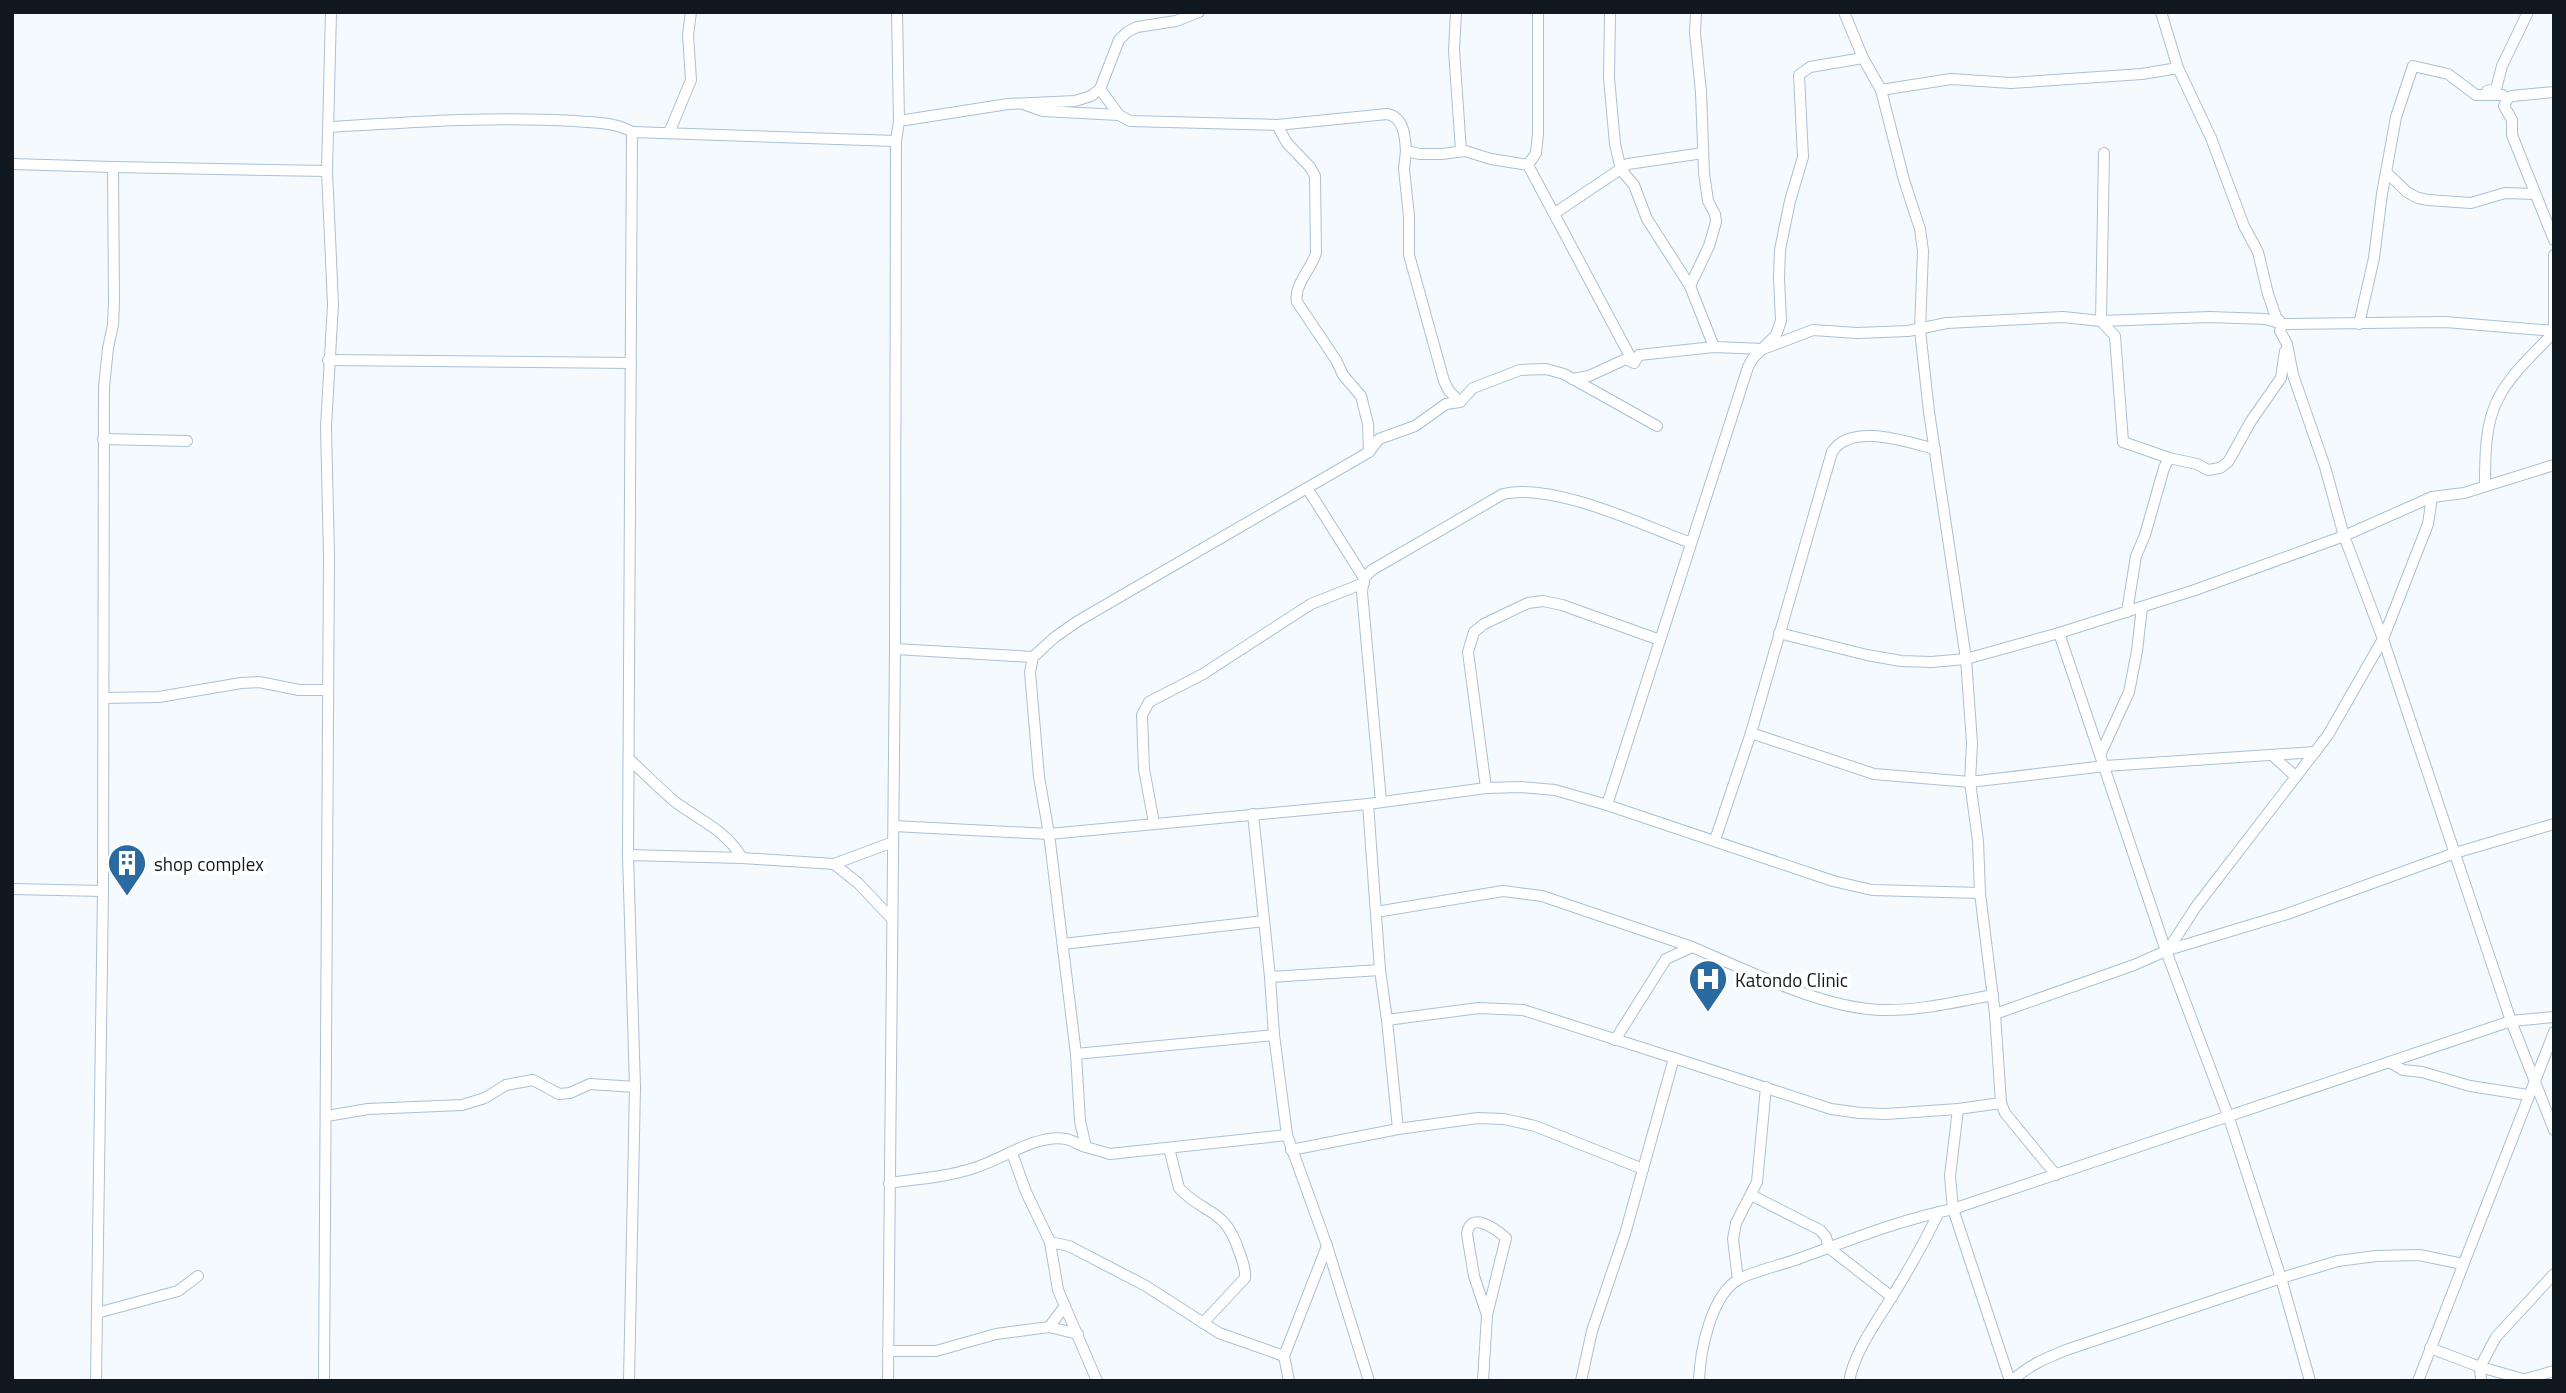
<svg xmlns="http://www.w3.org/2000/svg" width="2566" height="1393" font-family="'Titillium Web',sans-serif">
<rect width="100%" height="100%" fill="#f5fafe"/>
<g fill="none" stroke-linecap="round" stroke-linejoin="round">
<g stroke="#abc0d4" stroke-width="12">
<g id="minor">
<polyline points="1456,12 1454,50 1461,151"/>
<polyline points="1610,12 1609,78 1615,144 1621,170 1634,185 1647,219 1690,286 1714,347"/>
<polyline points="1844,12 1863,58 1881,90 1904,180 1920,229 1923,251 1920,330 1929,412 1966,659 1972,743 1970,782 2105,766 2315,752"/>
<polyline points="2161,12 2178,68 2211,138 2244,226 2258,252 2268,294 2276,317 2282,324 2445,322 2554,331"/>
<path d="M 1100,89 L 1119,115 L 1130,121 L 1277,125 L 1387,114 C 1404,117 1405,136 1406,151"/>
<polyline points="1881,90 1951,79 2011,83 2142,74 2178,68"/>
<polyline points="2487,91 2496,89 2502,66 2528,12"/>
<polyline points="2554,92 2512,96 2508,98 2504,106 2512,120 2512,135 2554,240"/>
<polyline points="1026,105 1043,111 1119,115"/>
<polyline points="899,121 1008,104 1075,101 1091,96 1100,89 1119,40 1127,32 1137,27 1176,21 1199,12"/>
<path d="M 1277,125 L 1287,143 L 1310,167 L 1315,176 L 1316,253 C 1312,268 1293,286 1297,302 L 1336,360 L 1343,375 L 1361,396 L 1368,424 L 1369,452"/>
<path d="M 330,127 C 411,122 494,116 575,121 C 595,123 615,122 632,132"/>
<polyline points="669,133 691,80 688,35 691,12"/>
<polyline points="2104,153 2101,321 2115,336 2123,442 2169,458 2197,464 2208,470 2220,468 2228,462 2251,421 2281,378 2285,351"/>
<polyline points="12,164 113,167 114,302 113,325 108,348 104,387 103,891"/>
<polyline points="1528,165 1536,153 1538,134 1538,12"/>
<polyline points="113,167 327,171"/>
<polyline points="2387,173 2407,192 2418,198 2428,200 2471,203 2505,193 2535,194"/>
<polyline points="1555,213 1628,164 1703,153"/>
<polyline points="2554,255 2554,328"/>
<polyline points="1690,286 1709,246 1716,222 1715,214 1708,201 1704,173 1701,92 1695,33 1696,12"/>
<polyline points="2359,324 2374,258 2382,194 2396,117 2413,66 2448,74 2476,95 2503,95 2507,100"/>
<polyline points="328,360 631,363"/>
<polyline points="1573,379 1589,376 1626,359 1634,363 1639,355 1714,347 1763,349 1813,330 1857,333 1908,331 1947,323 2063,317 2101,321 2210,317 2266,319 2282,324 2280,331 2287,344 2293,375 2325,467 2344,536 2383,639 2511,1021 2554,1017"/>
<polyline points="1460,402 1449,391 1444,381 1409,255 1409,216 1404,169 1406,151 1420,154 1442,154 1465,151 1491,159 1528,165 1633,362"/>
<polyline points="103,439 187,441"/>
<path d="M 2485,485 C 2485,458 2485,423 2498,399 C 2510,374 2536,352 2554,332"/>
<polyline points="1307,488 1369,452 1379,439 1415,426 1446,404 1460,402 1473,388 1520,370 1546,369 1564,374 1657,426"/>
<polyline points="2127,612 2136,556 2145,535 2164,468 2169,458"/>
<polyline points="1779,633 1867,655 1901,661 1931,662 1966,659 2059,633 2195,590 2344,536 2432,497 2464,493 2554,465"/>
<polyline points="2059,633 2166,951 2229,1118 2281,1278 2310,1381"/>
<polyline points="895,649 1033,657"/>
<polyline points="104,698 159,697 241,683 259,682 299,690 328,690"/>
<polyline points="1751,733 1874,774 1970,782 1978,841 1980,893"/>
<polyline points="2101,753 2129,692 2137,651 2142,607"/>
<polyline points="2272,755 2296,777"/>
<path d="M 629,759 C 644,773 659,788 674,801 C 699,820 726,830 742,858"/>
<polyline points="1486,788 1468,652 1474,632 1484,624 1528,603 1543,601 1562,605 1660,640"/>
<path d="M 1381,801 L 1362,592 L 1364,578 L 1372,570 L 1503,494 C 1554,482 1642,525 1691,543"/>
<polyline points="1368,804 1380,970 1387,1020 1398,1129"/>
<polyline points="1607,805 1748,367 1753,358 1776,335 1781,321 1779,278 1780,250 1790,201 1803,157 1799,75 1810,67 1863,58"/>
<polyline points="1253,814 1270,977 1274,1035 1287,1135 1327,1246 1369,1381"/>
<polyline points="1154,823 1144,769 1142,715 1149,702 1203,674 1311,604 1364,583"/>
<polyline points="894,826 1049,834 1039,777 1030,672 1033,657 1055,637 1078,621 1307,488 1364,578"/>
<path d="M 1715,840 L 1751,733 L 1832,452 C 1851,422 1907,442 1935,449"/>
<polyline points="628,855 742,858 834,864 858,883 892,919"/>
<polyline points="834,864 893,842"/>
<polyline points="12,889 103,891 96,1381"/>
<polyline points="1376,912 1503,891 1542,896 1692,947 1666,959 1615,1040"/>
<polyline points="1063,944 1264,921"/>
<path d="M 1692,947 C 1747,970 1821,1008 1881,1010 C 1918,1011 1956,1002 1993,995"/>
<polyline points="2168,950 2287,914 2455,853 2554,824"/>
<polyline points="1270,977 1380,970"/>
<polyline points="1995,1014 2134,965 2168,950 2195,908 2328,735 2383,639 2428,524 2432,497"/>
<polyline points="1387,1020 1479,1008 1523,1010 1674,1058"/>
<polyline points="1076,1054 1274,1035"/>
<polyline points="2391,1063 2403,1070 2422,1072 2470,1086 2528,1095"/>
<polyline points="2001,1103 2005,1113 2056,1175"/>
<polyline points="1958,1109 1950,1176 1953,1209 2010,1381"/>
<polyline points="327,1116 368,1109 462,1105 485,1098 506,1085 533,1080 559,1094 570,1093 590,1084 635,1087"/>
<polyline points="1287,1135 1110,1154 1086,1147 1080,1121 1076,1054 1049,834 1368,804 1486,788 1521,787 1555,790 1607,805 1833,881 1872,890 1980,893 1995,1014 2001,1103 1958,1109 1886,1114 1860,1113 1831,1109 1674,1058 1643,1169 1535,1126 1504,1119 1478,1118 1398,1129 1291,1150"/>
<path d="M 1169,1148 L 1179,1188 C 1205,1216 1224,1206 1239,1251 C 1242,1260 1246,1268 1245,1278 L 1203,1323"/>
<polyline points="1012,1153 1026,1192 1050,1242 1058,1290 1097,1381"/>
<path d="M 889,1183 C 917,1179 947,1177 974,1168 C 1001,1160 1038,1133 1066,1139 C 1072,1140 1079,1145 1086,1147"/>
<polyline points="1751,1195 1820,1230 1826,1237 1829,1248 1892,1297"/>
<polyline points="1050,1242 1069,1246 1146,1286 1219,1333 1284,1356"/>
<polyline points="1738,1280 1733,1239 1736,1223 1757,1182 1766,1087"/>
<polyline points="97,1313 178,1291 198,1276"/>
<polyline points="1049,1327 1065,1306"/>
<polyline points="2430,1348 2480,1367 2496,1337 2554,1274"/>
<polyline points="888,1351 936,1351 996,1334 1049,1327 1078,1334"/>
<polyline points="324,1381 329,556 326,427 333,304 327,171 331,12"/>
<polyline points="629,1381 635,1087 628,855 632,132 896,141"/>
<polyline points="888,1381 895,649 896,141 899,121 897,12"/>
<polyline points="1289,1381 1284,1356 1327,1246"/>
<path d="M 1483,1381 L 1487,1315 L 1506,1238 C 1496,1229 1470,1210 1467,1234 L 1474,1276 L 1487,1315"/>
<polyline points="1581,1381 1592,1331 1625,1234 1643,1169"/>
<path d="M 1699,1381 C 1700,1351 1711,1295 1739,1279 C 1752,1272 1780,1265 1795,1260 C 1848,1241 1899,1220 1953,1209 L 2511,1021 L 2554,1130"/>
<path d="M 1849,1381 C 1855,1352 1873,1327 1888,1303 C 1907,1273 1924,1243 1939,1212"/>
<path d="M 2012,1381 C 2027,1366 2046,1358 2066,1350 L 2281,1278 L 2338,1261 L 2376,1256 L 2419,1255 L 2463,1264"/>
<polyline points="2418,1381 2554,1032"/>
<polyline points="2481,1381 2480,1367 2523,1379"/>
<polyline points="2519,1381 2554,1371"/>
</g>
</g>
<use href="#minor" stroke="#fff" stroke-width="10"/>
</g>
<defs>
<g id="building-pin" transform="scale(2.0125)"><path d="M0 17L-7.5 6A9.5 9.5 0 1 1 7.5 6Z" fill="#296aa0" stroke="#fff"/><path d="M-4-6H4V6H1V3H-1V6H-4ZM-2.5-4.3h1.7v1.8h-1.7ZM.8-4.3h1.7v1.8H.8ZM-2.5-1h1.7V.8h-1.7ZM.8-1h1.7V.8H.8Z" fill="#fff"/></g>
<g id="hospital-pin" transform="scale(2.0125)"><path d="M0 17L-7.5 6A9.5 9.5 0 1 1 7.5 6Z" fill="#296aa0" stroke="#fff"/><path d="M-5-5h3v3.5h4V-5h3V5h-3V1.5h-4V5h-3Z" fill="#fff"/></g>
</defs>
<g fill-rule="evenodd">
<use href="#building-pin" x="127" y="863"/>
<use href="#hospital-pin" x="1708" y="979"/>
</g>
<g text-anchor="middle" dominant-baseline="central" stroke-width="7" stroke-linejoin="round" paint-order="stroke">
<g font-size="19" fill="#111920" stroke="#fff" text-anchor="start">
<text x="154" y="863">shop complex</text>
<text x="1735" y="979">Katondo Clinic</text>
</g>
</g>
<rect width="2566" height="1393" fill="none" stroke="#111920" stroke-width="28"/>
</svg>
